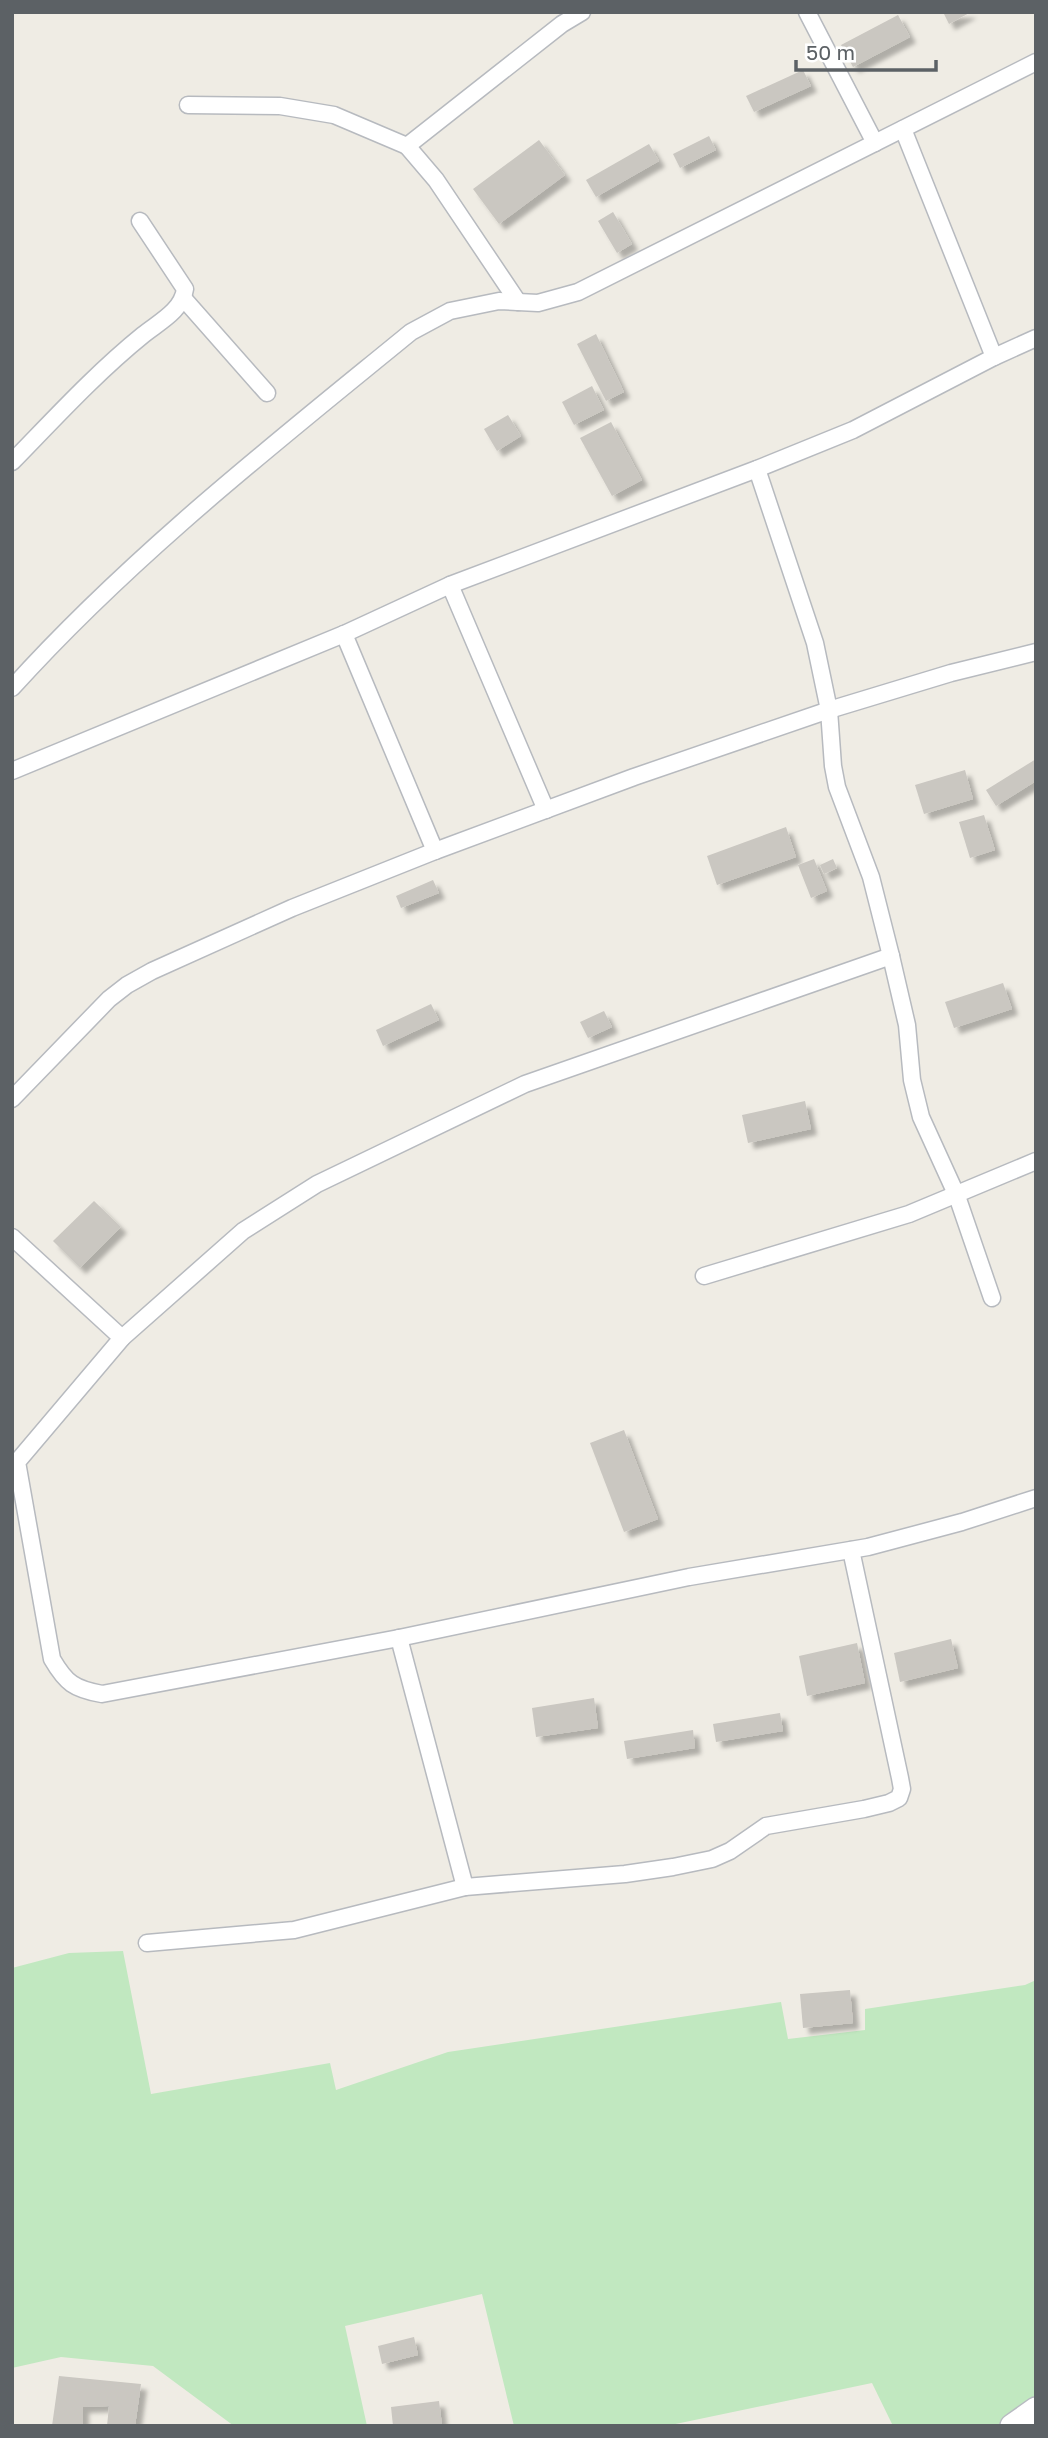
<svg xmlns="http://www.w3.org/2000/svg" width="1048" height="2438" font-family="'Golos Text',sans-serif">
<defs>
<filter id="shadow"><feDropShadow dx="6" dy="6" stdDeviation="2" flood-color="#0004"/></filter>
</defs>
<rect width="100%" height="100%" fill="#efece4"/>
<polygon fill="#c1e8c0" points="123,1951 151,2094 330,2063 336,2090 448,2052 781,2002 788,2039 865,2030 865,2009 1025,1985 1036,1980 1036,2398 996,2426 893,2426 872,2383 666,2426 514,2426 482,2294 345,2326 367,2426 234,2426 153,2366 61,2357 12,2368 12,1968 69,1953"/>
<g fill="#cac7c1" filter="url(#shadow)">
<polygon points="943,12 971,12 949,24"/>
<polygon points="898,15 910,37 853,67 841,45"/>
<polygon points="803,70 811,86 754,112 746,96"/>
<polygon points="709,136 716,150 680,168 673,154"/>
<polygon points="539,140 565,175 499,224 473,189"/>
<polygon points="649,144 659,161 596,197 586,180"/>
<polygon points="613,212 632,244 617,253 598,221"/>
<polygon points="596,334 624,392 606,401 577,344"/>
<polygon points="592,386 604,410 574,425 562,402"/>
<polygon points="508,415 521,436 497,451 484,429"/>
<polygon points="611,422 642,480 612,496 580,438"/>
<polygon points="1036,759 1036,781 996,806 986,790"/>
<polygon points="965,770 973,799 924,814 915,785"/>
<polygon points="984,815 995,850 970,858 959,822"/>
<polygon points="786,827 796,857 717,885 707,856"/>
<polygon points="814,859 827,891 811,898 798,865"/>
<polygon points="833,859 837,868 824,874 820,865"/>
<polygon points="433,880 439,893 401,908 396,896"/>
<polygon points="1003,983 1012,1009 954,1028 945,1002"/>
<polygon points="431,1004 439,1020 383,1046 376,1030"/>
<polygon points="604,1011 612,1027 588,1038 580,1022"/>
<polygon points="805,1101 811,1129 748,1143 742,1115"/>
<polygon points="94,1201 121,1227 80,1268 53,1241"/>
<polygon points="624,1430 658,1519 624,1532 590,1443"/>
<polygon points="951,1639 958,1668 900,1682 894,1653"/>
<polygon points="857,1643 865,1683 807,1696 799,1656"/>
<polygon points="594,1698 598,1728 536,1737 532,1708"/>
<polygon points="780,1713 783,1731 716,1742 713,1724"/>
<polygon points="693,1730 695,1748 627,1759 624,1741"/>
<polygon points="850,1990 853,2023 803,2028 800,1994"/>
<polygon points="414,2337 418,2355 382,2364 378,2346"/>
<polygon points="59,2376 141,2384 135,2426 107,2426 109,2406 83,2407 83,2426 52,2426"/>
<polygon points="439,2401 442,2426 393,2426 391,2407"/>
</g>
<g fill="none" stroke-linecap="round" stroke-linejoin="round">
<g stroke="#b7babf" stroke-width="19">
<g id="street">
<polyline points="807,12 875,143"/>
<polyline points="188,105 280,106 334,115 407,146 562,24 582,12"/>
<polyline points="903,129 994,357"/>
<polyline points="407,146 436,180 518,302"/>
<polyline points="184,299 267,393"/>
<path d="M 12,462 C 54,419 96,373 143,335 C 159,322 182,311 185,289 L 140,221"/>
<polyline points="757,469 815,643 829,710 833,766 837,787 871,877 891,956 907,1025 912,1080 921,1117 957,1196 992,1298"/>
<polyline points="450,585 546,810"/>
<polyline points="344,634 435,851"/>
<path d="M 12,688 C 131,556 274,444 411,332 L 450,311 L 499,301 L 538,303 L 578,292 L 1036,62"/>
<polyline points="12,771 344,634 450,585 757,469 853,430 994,357 1036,338"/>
<path d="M 891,956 L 525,1084 L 317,1184 L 243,1231 L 122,1338 L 17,1462 L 52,1659 C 66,1683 74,1689 102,1694 L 399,1638 L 689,1577 L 868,1547 L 962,1522 L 1036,1498"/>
<polyline points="12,1099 109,999 127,985 152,971 292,908 435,851 634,777 829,710 951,673 1036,652"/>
<polyline points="12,1237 122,1338"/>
<polyline points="704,1276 909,1214 1036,1161"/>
<polyline points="399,1638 465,1887"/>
<polyline points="147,1943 294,1930 465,1887 625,1874 673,1867 712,1859 730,1851 766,1826 864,1809 889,1803 899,1798 902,1789 900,1778 851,1550"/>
</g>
</g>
<g stroke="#b8bbc1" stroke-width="26">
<polyline id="secondary" points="1012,2426 1036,2409"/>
</g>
<use href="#street" stroke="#fff" stroke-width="16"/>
<use href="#secondary" stroke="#fff" stroke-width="23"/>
</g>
<rect width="1048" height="2438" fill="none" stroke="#5c6165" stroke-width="28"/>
<path d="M796 60v10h140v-10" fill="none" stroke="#5c6165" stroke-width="3.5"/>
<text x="806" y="60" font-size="21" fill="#5c6165" stroke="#ffffff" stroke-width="5" paint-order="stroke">50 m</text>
</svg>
